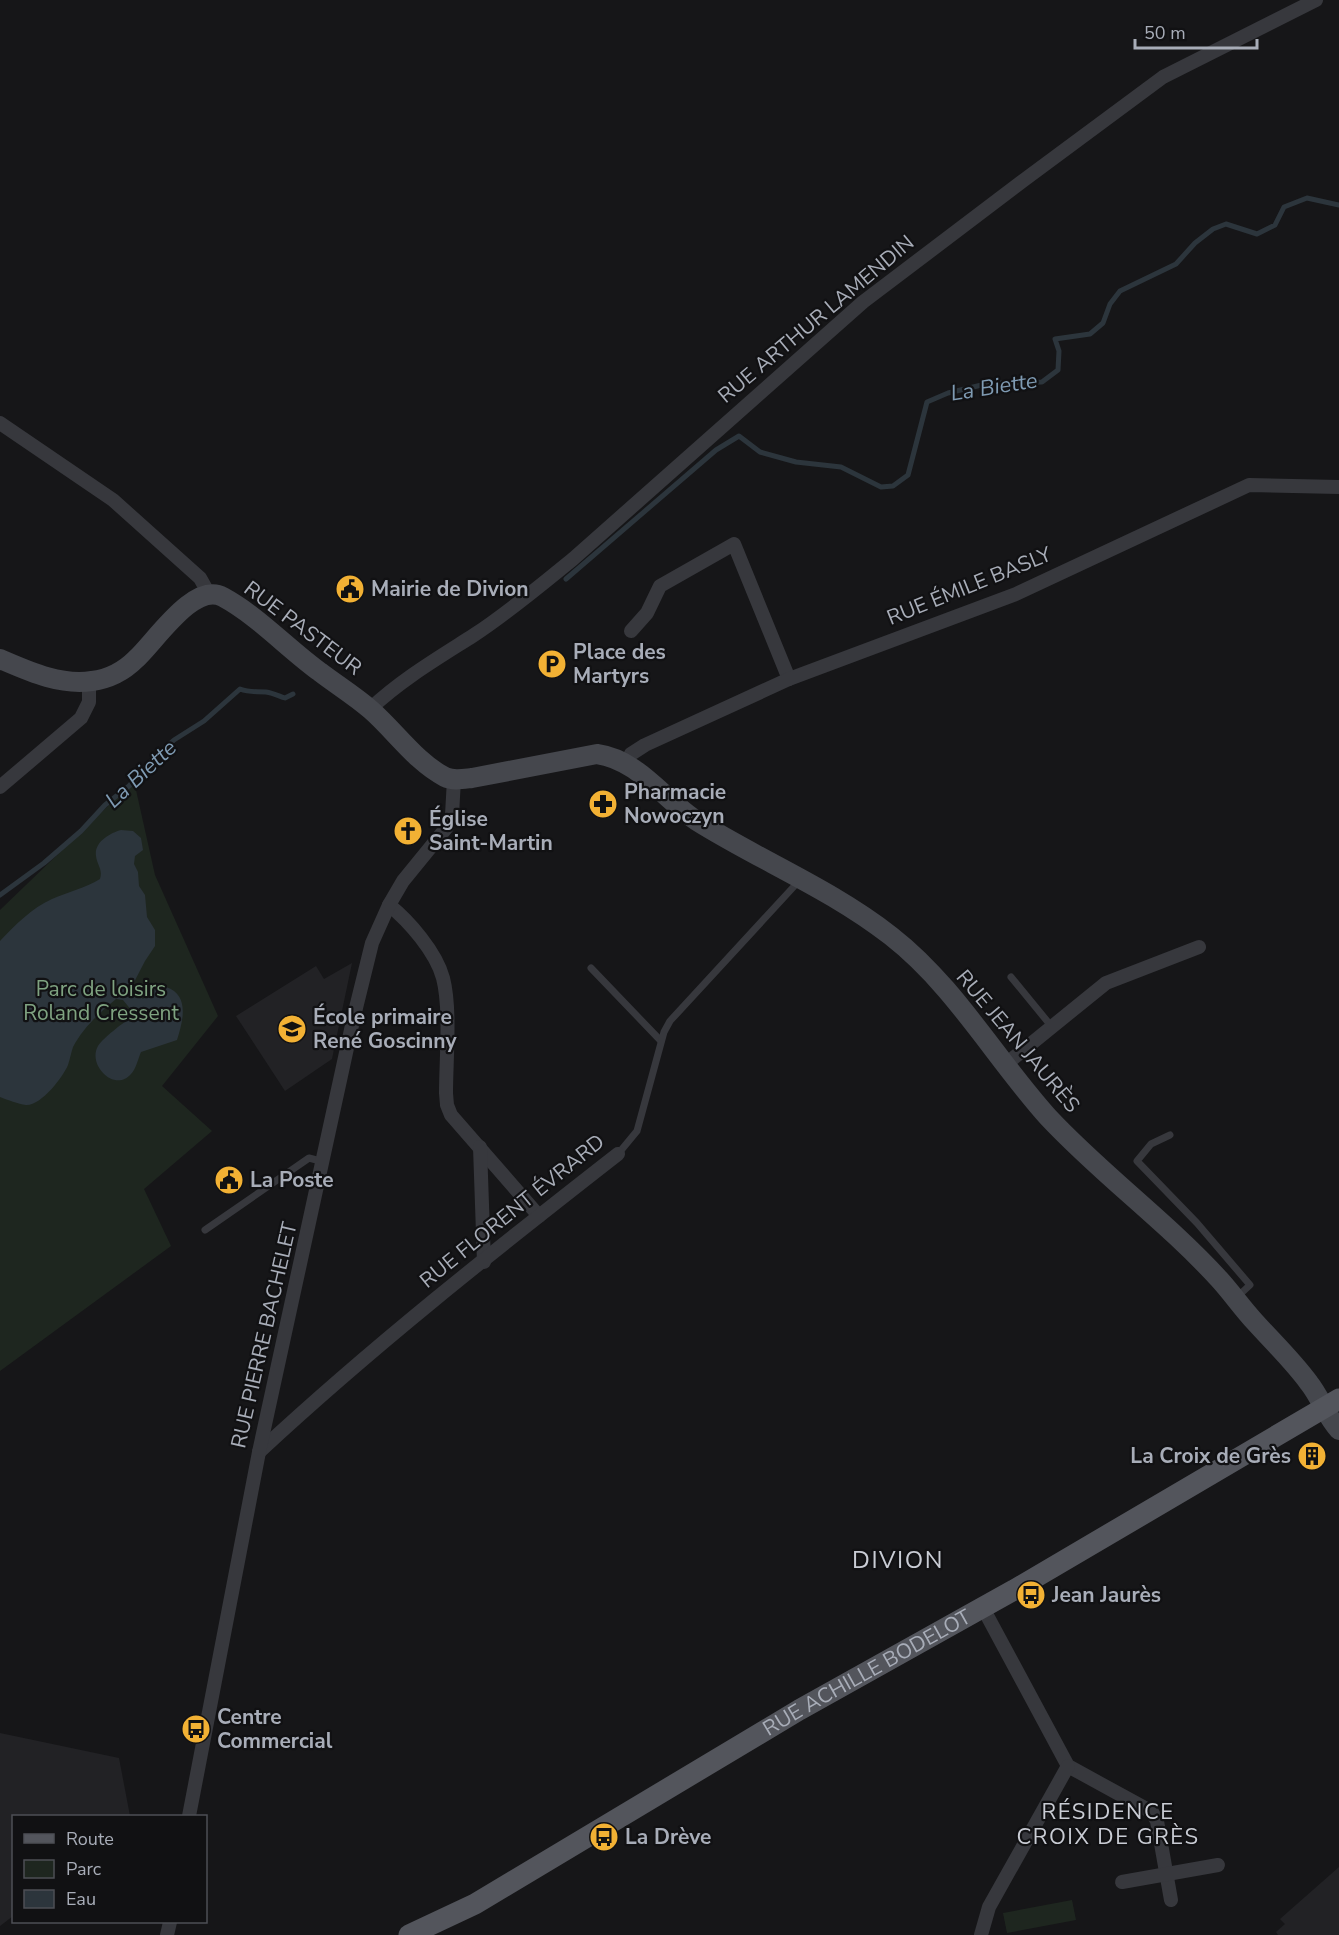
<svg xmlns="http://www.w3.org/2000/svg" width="1339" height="1935" font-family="'Nunito Sans',sans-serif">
<rect width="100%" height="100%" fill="#161618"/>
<g fill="#222225">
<polygon points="352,963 332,1059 285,1091 236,1016 316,966 324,979"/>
<polygon points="0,1733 119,1758 130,1816 14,1816 13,1916 0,1926"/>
<polygon points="1339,1867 1339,1935 1278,1935 1276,1932 1285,1924 1280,1919"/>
</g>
<g fill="#1e261f">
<polygon points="134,781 155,875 218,1016 162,1086 212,1131 144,1189 171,1246 0,1371 0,910"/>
<polygon points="1072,1900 1076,1920 1007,1933 1003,1913"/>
</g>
<path fill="#2c353c" d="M 121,830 L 133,831 L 141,838 L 143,850 L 135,856 L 134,864 L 138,872 L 139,886 L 145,895 L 147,917 L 155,930 L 155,946 L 145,961 L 131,988 L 143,999 C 147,996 149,992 152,989 C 156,986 161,986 166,987 C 190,995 183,1021 177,1040 L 141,1052 C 138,1059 136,1069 131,1074 C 115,1093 87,1065 98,1046 C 104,1037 122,1024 130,1018 L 132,1011 L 123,1000 L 116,999 C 100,1012 83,1028 73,1047 C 71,1053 70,1059 68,1065 C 63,1077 41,1106 26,1105 C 18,1104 8,1100 0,1097 L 0,941 C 15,925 32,908 52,899 C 68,892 85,888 100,879 C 103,869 97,865 96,856 C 94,842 110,833 121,830 Z"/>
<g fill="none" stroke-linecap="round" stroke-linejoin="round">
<g stroke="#2c353c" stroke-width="5">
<polyline points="566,579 716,450 739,436 760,452 796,462 841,467 881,487 893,486 908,475 927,402 948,393 990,383 1042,382 1058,370 1059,351 1055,339 1090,334 1103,323 1110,304 1120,291 1176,264 1195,243 1213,229 1226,224 1257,234 1275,225 1284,207 1307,198 1339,205"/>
<path d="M 0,895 L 44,863 L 81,831 L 105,805 L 129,786 L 155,757 L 174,740 L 204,721 L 240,689 C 250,693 256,691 266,692 C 273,693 279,696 285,698 L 293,694"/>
</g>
<g stroke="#37383d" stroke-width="7">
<polyline points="591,968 661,1041"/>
<polyline points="1011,977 1052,1027"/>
<polyline points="1170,1135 1151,1144 1137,1161 1197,1223 1250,1285 1237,1297"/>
<polyline points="618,1154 637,1131 664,1032 670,1021 799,881"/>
<polyline points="205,1230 309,1158 324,1162"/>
</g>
<g stroke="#37383d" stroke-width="14">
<polyline points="0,423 113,500 200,578 209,594"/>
<polyline points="631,631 647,613 660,586 734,544 789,679"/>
<path d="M 370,709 C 402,679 438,658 474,635 C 509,612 541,585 573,559 L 863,302 L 1024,180 L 1163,77 L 1316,0"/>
<polyline points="626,763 631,754 645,745 789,679 1016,594 1249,485 1339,487"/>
<polyline points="0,787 81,718 89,702 89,682"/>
<path d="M 389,905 C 409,921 436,952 443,978 C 451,1009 446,1060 446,1093 L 447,1105 L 451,1115 L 539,1216"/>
<polyline points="1006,1064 1106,983 1199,947"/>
<polyline points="480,1147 484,1262"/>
<path d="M 259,1452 C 373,1346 495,1250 618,1154"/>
<polyline points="983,1608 1068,1766 1152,1812 1157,1821 1171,1900"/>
<polyline points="189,1816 259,1452 354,1016 372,943 389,905 403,881 447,827 452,815 454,779"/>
<polyline points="1122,1882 1218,1865"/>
<polyline points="167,1935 170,1922"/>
<polyline points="981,1935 989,1907 1068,1766"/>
</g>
<path stroke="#45474d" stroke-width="20" d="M 0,659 C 28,671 60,686 92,681 C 108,679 124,671 136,659 C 155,642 194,581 223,597 C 258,616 287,648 320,672 C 337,685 355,696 371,710 C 395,731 416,762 445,777 C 453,781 463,779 472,778 L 597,754 C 639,760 663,799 697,821 C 761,861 831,889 891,936 C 954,985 995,1058 1048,1117 C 1101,1174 1166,1221 1219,1279 C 1231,1292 1242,1308 1255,1322 C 1273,1342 1293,1361 1309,1383 C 1321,1398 1326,1416 1339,1430"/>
<path stroke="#53555c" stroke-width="21" id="s1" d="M 409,1935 L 475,1904 L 799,1710 L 1014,1590 L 1339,1399"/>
</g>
<defs>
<g id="civic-disc" transform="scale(1.5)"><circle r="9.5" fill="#f2b134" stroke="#111113"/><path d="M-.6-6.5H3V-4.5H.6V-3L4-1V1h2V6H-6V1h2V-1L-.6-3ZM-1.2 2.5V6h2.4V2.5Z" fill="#111"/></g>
<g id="parking-disc" transform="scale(1.5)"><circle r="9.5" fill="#f2b134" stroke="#111113"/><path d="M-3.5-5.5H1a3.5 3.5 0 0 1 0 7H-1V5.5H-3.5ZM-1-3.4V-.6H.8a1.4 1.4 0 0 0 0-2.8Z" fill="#111"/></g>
<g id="pharmacy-disc" transform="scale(1.5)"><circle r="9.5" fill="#f2b134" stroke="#111113"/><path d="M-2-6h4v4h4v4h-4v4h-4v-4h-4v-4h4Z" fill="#111"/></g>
<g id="church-disc" transform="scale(1.5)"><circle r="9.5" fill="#f2b134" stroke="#111113"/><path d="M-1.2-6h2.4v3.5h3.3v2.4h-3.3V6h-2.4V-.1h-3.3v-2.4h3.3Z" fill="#111"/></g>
<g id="school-disc" transform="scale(1.5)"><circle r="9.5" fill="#f2b134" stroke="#111113"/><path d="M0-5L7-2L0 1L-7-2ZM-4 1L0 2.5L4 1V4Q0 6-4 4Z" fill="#111"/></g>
<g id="building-disc" transform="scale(1.5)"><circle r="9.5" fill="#f2b134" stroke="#111113"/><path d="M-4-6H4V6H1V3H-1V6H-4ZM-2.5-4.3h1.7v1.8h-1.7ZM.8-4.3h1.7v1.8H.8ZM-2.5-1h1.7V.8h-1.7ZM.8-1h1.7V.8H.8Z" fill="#111"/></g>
<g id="bus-disc" transform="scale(1.5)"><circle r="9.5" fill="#f2b134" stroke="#111113"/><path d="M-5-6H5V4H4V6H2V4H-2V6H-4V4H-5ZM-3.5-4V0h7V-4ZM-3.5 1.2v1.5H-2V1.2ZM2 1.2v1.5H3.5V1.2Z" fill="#111"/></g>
</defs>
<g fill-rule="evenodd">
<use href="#civic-disc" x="350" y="589"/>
<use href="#parking-disc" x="552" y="664"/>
<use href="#pharmacy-disc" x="603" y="804"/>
<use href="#church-disc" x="408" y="831"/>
<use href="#school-disc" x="292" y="1029"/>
<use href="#civic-disc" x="229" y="1180"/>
<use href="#building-disc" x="1312" y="1456"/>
<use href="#bus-disc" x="1031" y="1595"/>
<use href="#bus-disc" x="196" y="1729"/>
<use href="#bus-disc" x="604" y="1837"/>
</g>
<g text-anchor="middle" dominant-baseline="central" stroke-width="4.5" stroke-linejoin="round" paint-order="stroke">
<g font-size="21" fill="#a8adb8" stroke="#111113">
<text transform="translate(816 319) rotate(-40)">RUE ARTHUR LAMENDIN</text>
<text transform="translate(969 586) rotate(-22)">RUE ÉMILE BASLY</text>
<text transform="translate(303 628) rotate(37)">RUE PASTEUR</text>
<text transform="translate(1018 1041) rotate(50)">RUE JEAN JAURÈS</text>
<text transform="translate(512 1211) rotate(-39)">RUE FLORENT ÉVRARD</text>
<text transform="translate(264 1335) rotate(-77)">RUE PIERRE BACHELET</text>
<text stroke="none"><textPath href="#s1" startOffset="528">RUE ACHILLE BODELOT</textPath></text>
</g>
<g font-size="21" font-weight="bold" fill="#a8adb8" stroke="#111113" text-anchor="start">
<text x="371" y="589">Mairie de Divion</text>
<text x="573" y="652">Place des<tspan x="573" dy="24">Martyrs</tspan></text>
<text x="624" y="792">Pharmacie<tspan x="624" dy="24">Nowoczyn</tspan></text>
<text x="429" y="819">Église<tspan x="429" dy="24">Saint-Martin</tspan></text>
<text x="313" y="1017">École primaire<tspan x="313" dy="24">René Goscinny</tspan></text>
<text x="250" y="1180">La Poste</text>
<text x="1291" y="1456" text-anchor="end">La Croix de Grès</text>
<text x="1052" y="1595">Jean Jaurès</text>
<text x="217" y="1717">Centre<tspan x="217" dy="24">Commercial</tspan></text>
<text x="625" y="1837">La Drève</text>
</g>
<g font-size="21" fill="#7fa381" stroke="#111113">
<text x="101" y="989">Parc de loisirs<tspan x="101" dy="24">Roland Cressent</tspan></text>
</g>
<g font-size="22" font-style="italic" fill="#7f9bb3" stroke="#111113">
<text transform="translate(994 387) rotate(-9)">La Biette</text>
<text transform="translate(141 774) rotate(-43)">La Biette</text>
</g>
<g font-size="22" letter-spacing="1.5" fill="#c9ccd4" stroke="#111113">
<text x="1108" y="1812">RÉSIDENCE<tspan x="1108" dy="25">CROIX DE GRÈS</tspan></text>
</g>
<g font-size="24" letter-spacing="1.5" fill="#c9ccd4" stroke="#111113">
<text x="898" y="1560">DIVION</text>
</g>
</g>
<rect x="12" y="1815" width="195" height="108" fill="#111113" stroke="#4d4f55" stroke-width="1.5"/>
<rect x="24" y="1834" width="30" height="9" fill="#53555c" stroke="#4d4f55" stroke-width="1.5"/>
<text x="66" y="1845" font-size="18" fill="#a8adb8">Route</text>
<rect x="24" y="1860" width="30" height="18" fill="#1e261f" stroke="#4d4f55" stroke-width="1.5"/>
<text x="66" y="1875" font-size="18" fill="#a8adb8">Parc</text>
<rect x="24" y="1890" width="30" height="18" fill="#2c353c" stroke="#4d4f55" stroke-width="1.5"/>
<text x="66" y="1905" font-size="18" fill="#a8adb8">Eau</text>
<path d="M1135 39v9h122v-9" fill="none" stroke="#a8adb8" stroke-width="3"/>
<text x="1144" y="39" font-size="18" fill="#a8adb8" stroke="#111113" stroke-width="4.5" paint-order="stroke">50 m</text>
</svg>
